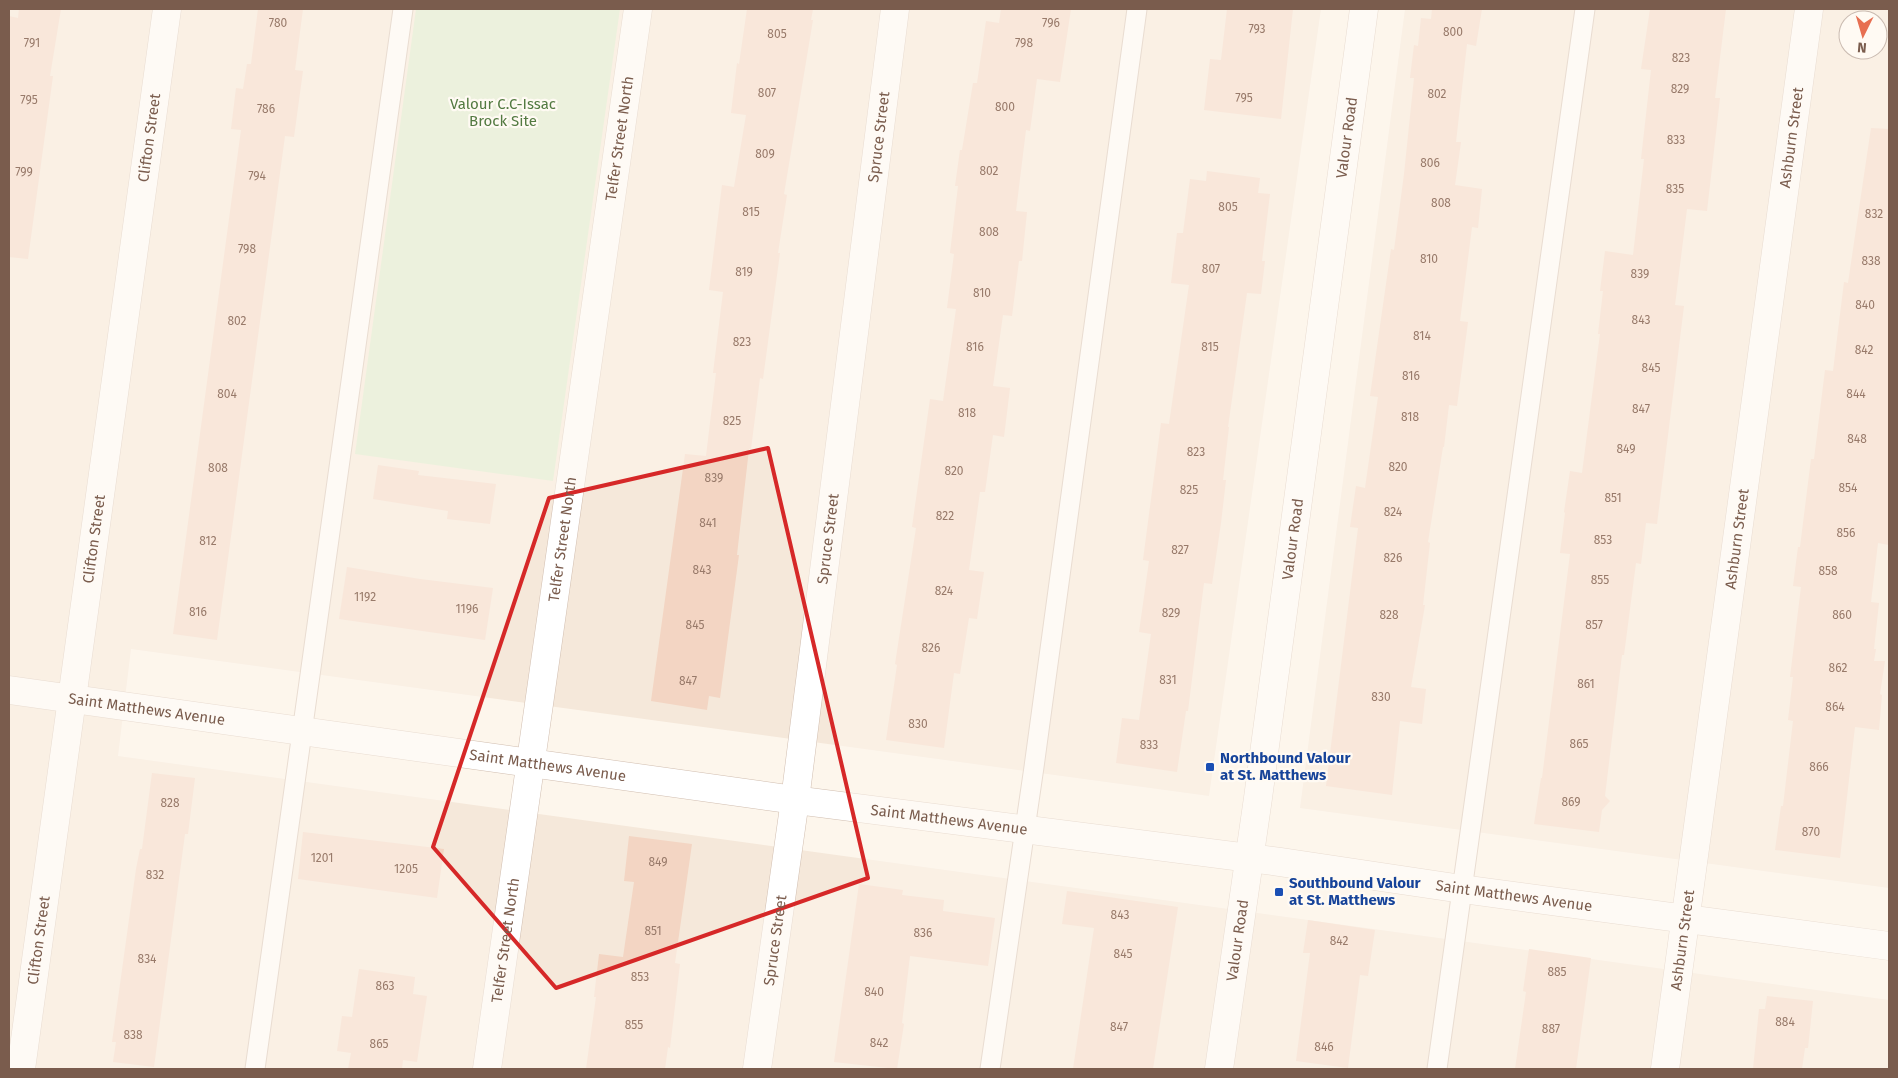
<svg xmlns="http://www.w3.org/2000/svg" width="1898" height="1078" font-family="'Fira Sans',sans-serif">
<rect width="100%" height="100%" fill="#fdf6ec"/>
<g fill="#f5e8da" fill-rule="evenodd">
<polygon points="9,9 1321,9 1209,796 131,649 118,756 1889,1000 1889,1069 9,1069"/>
<path d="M 1405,9 L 1889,9 L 1889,888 L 1300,808 ZM 1848,20 L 1878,20 L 1878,50 L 1848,50 Z"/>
</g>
<polygon fill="#d8ecc9" points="416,9 620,9 553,481 355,454"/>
<g fill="#f3d5c3">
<polygon points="19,9 61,9 50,76 53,76 28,259 9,257 9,16 18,18"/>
<polygon points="258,9 303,9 295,70 303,71 294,137 285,136 217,640 173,634 241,130 231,129 236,88 243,89 247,64 251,64"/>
<polygon points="747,9 813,9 811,20 813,20 784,194 787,195 778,253 780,253 763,379 760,378 751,449 749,449 737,555 739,555 720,698 709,696 707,710 651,701 685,454 706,456 716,373 713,373 723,292 709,290 722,185 734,187 746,115 731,113 737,63 739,64"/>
<polygon points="1001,9 1071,9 1060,82 1037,79 1030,131 1026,130 1016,211 1027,212 1022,261 1019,261 1012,316 1003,315 993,386 1010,388 1004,437 993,435 985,492 980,492 969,570 984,572 977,619 969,618 960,674 954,673 944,748 886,740 897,665 895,664 916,528 912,527 930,399 943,401 956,309 947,308 954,254 950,253 958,186 955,186 960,150 962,150 973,83 977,83 986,21 999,23"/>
<polygon points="1227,9 1293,9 1281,119 1204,110 1210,59 1221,60"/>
<polygon points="1432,9 1482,9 1476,46 1467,44 1456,142 1461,142 1455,185 1482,189 1478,228 1472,227 1460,321 1468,322 1457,406 1449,405 1444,447 1443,447 1428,542 1430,543 1423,605 1425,605 1411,687 1426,689 1422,724 1400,721 1392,795 1326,786 1358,528 1350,527 1356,486 1365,488 1378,397 1370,396 1391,249 1394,250 1404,174 1414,78 1410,78 1414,45 1418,46 1421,18 1431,19"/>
<polygon points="1650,9 1726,9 1715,98 1720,98 1707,211 1687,209 1675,305 1684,306 1657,524 1646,523 1641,564 1636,563 1624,655 1622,655 1605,796 1610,801 1602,810 1599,832 1534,824 1541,778 1542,778 1570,554 1560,553 1565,513 1564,512 1570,471 1582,473 1600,334 1598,334 1603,291 1600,291 1605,251 1633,255 1644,159 1641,159 1651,70 1641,69"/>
<polygon points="1871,128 1889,129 1889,545 1878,543 1871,602 1879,603 1874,649 1876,649 1874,661 1885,661 1880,694 1882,695 1879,730 1855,727 1840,858 1775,850 1781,806 1783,806 1793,721 1788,720 1793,677 1790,677 1801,587 1793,586 1798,547 1800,547 1811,459 1814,459 1825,370 1833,371 1844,282 1848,283"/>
<polygon points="1207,171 1260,178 1258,193 1270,194 1262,261 1265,261 1261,294 1247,293 1228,427 1229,427 1223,480 1226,480 1221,523 1212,584 1204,583 1188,711 1186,711 1177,772 1116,763 1122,718 1139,720 1151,634 1139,632 1149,561 1143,560 1161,423 1169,424 1189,285 1171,283 1177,233 1183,233 1190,179 1206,181"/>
<polygon points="378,465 419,471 418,475 496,484 490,524 447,519 448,511 373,499"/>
<polygon points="347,567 420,579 493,588 485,640 339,619"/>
<polygon points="152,773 195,778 188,834 185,834 154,1067 113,1062 116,1042 112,1042 136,869 140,849 142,849"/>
<polygon points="303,832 444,849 437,898 298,879"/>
<polygon points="629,836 692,844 675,963 680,964 670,1048 668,1047 665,1069 586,1069 596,997 594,997 599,954 623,957 634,882 624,881"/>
<polygon points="859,884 903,890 902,895 944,900 943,911 995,918 988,966 910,956 902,1023 904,1024 897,1069 834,1062"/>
<polygon points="1067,891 1178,907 1153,1069 1073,1069 1094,928 1062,924"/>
<polygon points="1308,920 1375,930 1368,976 1360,975 1348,1068 1296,1061 1310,953 1303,953"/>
<polygon points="1529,949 1591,958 1576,1069 1515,1069 1526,992 1523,991"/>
<polygon points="359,969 415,977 413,994 427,996 417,1062 403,1060 402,1069 348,1069 351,1053 337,1051 342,1016 352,1017"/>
<polygon points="1767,996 1813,1001 1808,1048 1805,1048 1802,1069 1753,1069 1759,1009 1765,1009"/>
</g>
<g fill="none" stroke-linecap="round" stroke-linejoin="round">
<g stroke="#d1beb0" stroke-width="21">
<g id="service">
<polyline points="255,1069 403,9"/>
<polyline points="990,1069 1034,767 1137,9"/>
<polyline points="1437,1069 1585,9"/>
</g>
</g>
<g stroke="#d1beb0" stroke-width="29">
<g id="minor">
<path id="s1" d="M 21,1069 L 167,9"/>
<path id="s2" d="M 487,1069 L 638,9"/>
<path id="s3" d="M 757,1069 L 795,800 L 895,9"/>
<path id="s4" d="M 1219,1069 L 1258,798 L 1364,9"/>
<path id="s5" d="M 1665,1069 L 1809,9"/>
</g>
</g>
<g stroke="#d1beb0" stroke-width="29">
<g id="tertiary">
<path id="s6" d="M 9,690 L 795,800 L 1280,862 L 1462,889 L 1889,946"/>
</g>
</g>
<use href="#service" stroke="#fff" stroke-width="19"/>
<use href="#minor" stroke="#fff" stroke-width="28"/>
<use href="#tertiary" stroke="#fff" stroke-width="28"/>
</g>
<path d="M0 0H1898V1078H0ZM 768,448 L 868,878 L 556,988 L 433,847 L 549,498 Z" fill="#fdf6ec" fill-opacity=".55" fill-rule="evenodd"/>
<path fill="none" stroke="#d62828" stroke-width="4" stroke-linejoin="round" d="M 768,448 L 868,878 L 556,988 L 433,847 L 549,498 Z"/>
<g fill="#1a4fb4" stroke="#fffaf3" stroke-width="2">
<rect x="1205" y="762" width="10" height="10" rx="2.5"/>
<rect x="1274" y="887" width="10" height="10" rx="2.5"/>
</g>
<g text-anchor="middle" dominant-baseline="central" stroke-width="4.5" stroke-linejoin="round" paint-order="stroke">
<g font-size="12" fill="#987a6a">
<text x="278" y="23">780</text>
<text x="1051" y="23">796</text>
<text x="1257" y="29">793</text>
<text x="1453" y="32">800</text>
<text x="777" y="34">805</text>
<text x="32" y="43">791</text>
<text x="1024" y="43">798</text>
<text x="1681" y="58">823</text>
<text x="1680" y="89">829</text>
<text x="767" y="93">807</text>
<text x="1437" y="94">802</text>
<text x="1244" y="98">795</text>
<text x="29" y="100">795</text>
<text x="1005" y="107">800</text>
<text x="266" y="109">786</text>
<text x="1676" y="140">833</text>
<text x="765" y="154">809</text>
<text x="1430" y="163">806</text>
<text x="989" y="171">802</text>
<text x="24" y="172">799</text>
<text x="257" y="176">794</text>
<text x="1675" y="189">835</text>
<text x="1441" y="203">808</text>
<text x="1228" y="207">805</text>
<text x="751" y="212">815</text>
<text x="1874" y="214">832</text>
<text x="989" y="232">808</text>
<text x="247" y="249">798</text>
<text x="1429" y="259">810</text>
<text x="1871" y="261">838</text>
<text x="1211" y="269">807</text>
<text x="744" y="272">819</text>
<text x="1640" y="274">839</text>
<text x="982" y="293">810</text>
<text x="1865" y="305">840</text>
<text x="1641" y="320">843</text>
<text x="237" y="321">802</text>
<text x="1422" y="336">814</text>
<text x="742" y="342">823</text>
<text x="975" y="347">816</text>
<text x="1210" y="347">815</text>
<text x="1864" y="350">842</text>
<text x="1651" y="368">845</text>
<text x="1411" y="376">816</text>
<text x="227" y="394">804</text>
<text x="1856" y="394">844</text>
<text x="1641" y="409">847</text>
<text x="967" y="413">818</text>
<text x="1410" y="417">818</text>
<text x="732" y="421">825</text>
<text x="1857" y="439">848</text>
<text x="1626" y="449">849</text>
<text x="1196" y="452">823</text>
<text x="1398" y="467">820</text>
<text x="218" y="468">808</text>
<text x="954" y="471">820</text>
<text x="714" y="478">839</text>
<text x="1848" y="488">854</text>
<text x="1189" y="490">825</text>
<text x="1613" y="498">851</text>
<text x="1393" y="512">824</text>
<text x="945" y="516">822</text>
<text x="708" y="523">841</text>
<text x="1846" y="533">856</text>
<text x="1603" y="540">853</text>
<text x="208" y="541">812</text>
<text x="1180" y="550">827</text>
<text x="1393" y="558">826</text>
<text x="702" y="570">843</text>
<text x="1828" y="571">858</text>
<text x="1600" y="580">855</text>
<text x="944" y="591">824</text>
<text x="365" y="597">1192</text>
<text x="467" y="609">1196</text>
<text x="198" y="612">816</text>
<text x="1171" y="613">829</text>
<text x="1389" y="615">828</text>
<text x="1842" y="615">860</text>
<text x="695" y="625">845</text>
<text x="1594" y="625">857</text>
<text x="931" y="648">826</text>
<text x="1838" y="668">862</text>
<text x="1168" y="680">831</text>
<text x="688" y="681">847</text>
<text x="1586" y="684">861</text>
<text x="1381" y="697">830</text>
<text x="1835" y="707">864</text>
<text x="918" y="724">830</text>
<text x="1579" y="744">865</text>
<text x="1149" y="745">833</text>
<text x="1819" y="767">866</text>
<text x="1571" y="802">869</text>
<text x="170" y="803">828</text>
<text x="1811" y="832">870</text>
<text x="322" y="858">1201</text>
<text x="658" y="862">849</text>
<text x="406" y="869">1205</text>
<text x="155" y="875">832</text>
<text x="1120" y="915">843</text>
<text x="653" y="931">851</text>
<text x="923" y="933">836</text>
<text x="1339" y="941">842</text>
<text x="1123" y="954">845</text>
<text x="147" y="959">834</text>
<text x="1557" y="972">885</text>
<text x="640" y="977">853</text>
<text x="385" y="986">863</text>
<text x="874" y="992">840</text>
<text x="1785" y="1022">884</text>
<text x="634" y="1025">855</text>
<text x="1119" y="1027">847</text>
<text x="1551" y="1029">887</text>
<text x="133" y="1035">838</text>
<text x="879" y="1043">842</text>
<text x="379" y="1044">865</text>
<text x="1324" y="1047">846</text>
</g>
<g font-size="15" fill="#537a41" stroke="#fffaf3">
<text x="503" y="104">Valour C.C-Issac<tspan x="503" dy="17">Brock Site</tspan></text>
</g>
<g font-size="15" fill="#7a5c4d" stroke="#fffaf3">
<text stroke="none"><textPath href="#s3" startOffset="940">Spruce Street</textPath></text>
<text stroke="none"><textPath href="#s1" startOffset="940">Clifton Street</textPath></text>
<text stroke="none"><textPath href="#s2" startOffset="940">Telfer Street North</textPath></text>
<text stroke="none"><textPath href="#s4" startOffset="940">Valour Road</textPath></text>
<text stroke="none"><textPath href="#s5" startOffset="940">Ashburn Street</textPath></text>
<text stroke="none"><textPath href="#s1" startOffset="535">Clifton Street</textPath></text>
<text stroke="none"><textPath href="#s2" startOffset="535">Telfer Street North</textPath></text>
<text stroke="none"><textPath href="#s3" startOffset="535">Spruce Street</textPath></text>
<text stroke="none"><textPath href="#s4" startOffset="535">Valour Road</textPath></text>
<text stroke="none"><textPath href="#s5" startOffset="535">Ashburn Street</textPath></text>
<text stroke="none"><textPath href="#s6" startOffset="139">Saint Matthews Avenue</textPath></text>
<text stroke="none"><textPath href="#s6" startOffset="544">Saint Matthews Avenue</textPath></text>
<text stroke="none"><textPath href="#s6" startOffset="949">Saint Matthews Avenue</textPath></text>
<text stroke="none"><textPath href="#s6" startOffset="1519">Saint Matthews Avenue</textPath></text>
<text stroke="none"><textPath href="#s1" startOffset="130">Clifton Street</textPath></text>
<text stroke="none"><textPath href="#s2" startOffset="130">Telfer Street North</textPath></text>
<text stroke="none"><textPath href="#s4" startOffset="130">Valour Road</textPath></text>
<text stroke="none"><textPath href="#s5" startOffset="130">Ashburn Street</textPath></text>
<text stroke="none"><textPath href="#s3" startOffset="130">Spruce Street</textPath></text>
</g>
<g font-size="15" font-weight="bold" fill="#164399" stroke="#fffaf3" text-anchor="start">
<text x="1220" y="758">Northbound Valour<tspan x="1220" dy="17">at St. Matthews</tspan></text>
<text x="1289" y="883">Southbound Valour<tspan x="1289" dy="17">at St. Matthews</tspan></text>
</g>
</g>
<rect width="1898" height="1078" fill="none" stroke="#7a5c4d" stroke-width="20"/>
<g transform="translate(1863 35) rotate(185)"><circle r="24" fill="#fffaf3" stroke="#cabbb1"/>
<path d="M0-4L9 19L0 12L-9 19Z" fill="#e76f51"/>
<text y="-8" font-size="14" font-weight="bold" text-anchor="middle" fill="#7a5c4d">N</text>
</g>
</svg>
